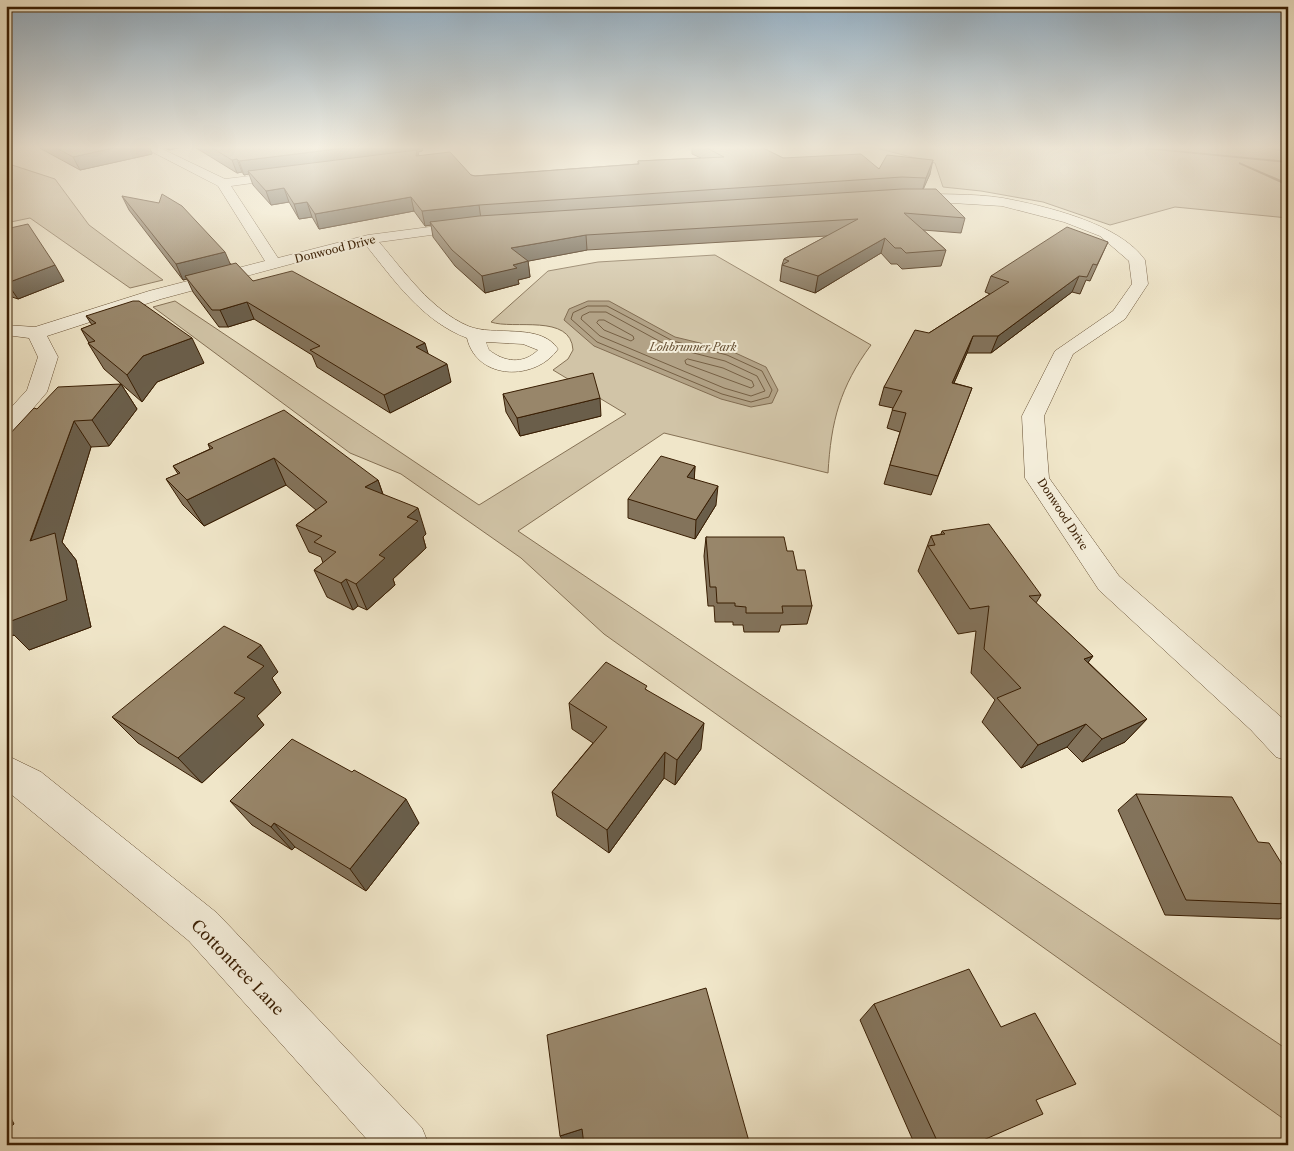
<svg xmlns="http://www.w3.org/2000/svg" width="1294" height="1151" font-family="'Libre Caslon Text',serif">
<rect width="100%" height="100%" fill="#f0e6c9"/>
<filter id="stains"><feTurbulence type="fractalNoise" baseFrequency=".004" numOctaves="4"/><feColorMatrix values="0 0 0 0 .2 0 0 0 0 .09 0 0 0 0 .02 0 0 0 .5 -.17"/></filter>
<radialGradient id="worn" r=".72"><stop offset=".6" stop-color="#630" stop-opacity="0"/><stop offset="1" stop-color="#630" stop-opacity=".3"/></radialGradient>
<g fill="#d1c4a7" stroke="#857155">
<polygon points="868,146 1258,146 1288,152 1288,218 1175,207 1110,225 1043,202 981,191 943,187 935,163"/>
<polygon points="6,163 55,179 89,225 163,280 130,288 30,218 6,223"/>
<path d="M 715,255 L 871,345 C 840,387 831,421 828,473 L 664,433 L 518,531 L 1288,1050 L 1288,1122 L 604,634 L 521,558 L 401,474 L 350,453 L 153,307 L 175,301 L 479,505 L 626,414 L 553,370 L 568,359 L 573,350 C 571,313 513,330 491,322 L 548,271 L 598,262 Z"/>
</g>
<polygon fill="#b2a286" stroke="#826d52" points="588,301 609,301 675,337 729,350 766,367 778,390 772,403 751,407 721,399 594,346 564,320 569,309"/>
<g fill="none" stroke-linecap="round" stroke-linejoin="round">
<g stroke="#766044" stroke-width="1">
<polygon points="588,306 607,306 673,341 727,355 762,371 772,390 769,397 751,402 722,394 597,342 571,319 573,313"/>
<polygon points="590,312 606,312 670,347 725,361 757,376 765,391 751,396 724,388 600,336 581,319 582,316"/>
<polygon points="599,320 604,320 633,336 634,339 631,341 604,330 597,323"/>
<polygon points="688,359 723,368 752,381 754,386 751,388 686,364 685,361"/>
</g>
<g fill="#826d52" fill-rule="evenodd">
<polygon points="1114,146 1131,146 1288,161 1288,163"/>
<polygon points="1239,162 1288,183 1288,186 1239,164"/>
</g>
<g stroke="#675034" stroke-width="1">
<g id="street">
<path d="M 141,146 L 156,146 L 225,179 L 293,171 L 295,174 L 289,178 L 231,186 L 278,258 L 368,235 L 468,222 L 473,223 L 475,226 L 473,229 L 468,230 L 379,242 C 404,271 431,310 468,326 C 494,337 540,322 558,349 C 536,381 477,381 467,338 C 422,321 394,280 365,244 L 161,299 L 47,336 L 58,357 L 47,392 L 14,431 L 6,432 L 6,413 L 27,390 L 38,357 L 29,338 L 6,335 L 6,325 L 35,327 L 149,291 L 265,261 L 218,186 ZM 486,342 L 523,344 L 538,350 C 523,365 504,362 489,350 Z"/>
<path d="M 907,193 C 938,195 972,193 1003,198 C 1045,206 1119,223 1145,260 L 1148,284 L 1125,319 L 1073,354 L 1044,416 L 1049,478 L 1119,576 L 1288,723 L 1288,761 L 1276,757 L 1251,730 L 1099,590 L 1025,478 L 1022,416 L 1055,351 L 1113,311 L 1132,284 L 1129,261 L 1100,236 L 1064,222 L 1002,206 L 902,200 L 900,197 L 902,194 Z"/>
<polygon points="6,755 41,772 217,913 422,1128 429,1145 372,1145 189,941 6,790"/>
</g>
</g>
<use href="#street" fill="#f5efdc" fill-rule="evenodd"/>
</g>
<g fill="#83735b" stroke="#391e03">
<polygon points="36,146 149,146 152,154 80,170"/>
<polygon points="160,146 186,146 169,150"/>
<polygon points="193,146 423,146 422,151 418,152 419,156 471,175 475,176 638,164 638,161 701,158 692,154 692,146 759,146 783,158 930,174 923,189 965,218 961,233 923,230 946,250 941,266 902,269 897,264 891,264 881,253 815,293 780,281 782,265 784,259 827,236 587,250 528,261 530,277 518,280 519,284 485,293 455,266 433,237 431,225 425,226 414,211 319,229 312,217 299,219 289,202 271,205 253,185 249,174 244,175 242,172 237,173"/>
<polygon points="122,196 231,264 253,281 428,354 451,382 390,413 317,367 312,355 254,319 228,327 219,327 193,292 187,279 183,280 129,210"/>
<polygon points="6,229 64,281 18,299 6,295"/>
<polygon points="1108,242 1090,281 1086,280 1080,294 1072,292 991,353 967,353 954,383 972,388 931,495 884,484 900,432 887,428 893,408 879,405 884,387 929,333 990,294 985,292 991,276"/>
<polygon points="86,316 204,363 157,382 142,402 104,369 88,343 89,343 81,329 92,325"/>
<polygon points="121,384 137,409 109,446 91,447 62,542 76,560 91,627 29,650 14,635 6,638 6,438 37,409"/>
<polygon points="503,394 601,416 520,436 506,412"/>
<polygon points="208,444 378,480 383,494 426,534 423,537 426,548 393,579 395,585 367,610 358,606 353,610 327,597 314,570 323,563 321,557 309,552 296,525 316,510 286,485 204,526 183,505 166,479 178,474 173,466 210,449"/>
<polygon points="695,466 694,479 716,505 695,539 628,518 628,499"/>
<polygon points="942,531 1041,595 1036,603 1093,656 1088,662 1147,719 1125,742 1082,762 1067,747 1021,768 982,722 995,700 971,673 976,631 958,634 918,571 931,536 941,534"/>
<polygon points="706,537 787,551 797,570 812,606 807,624 781,625 779,632 744,632 743,625 733,625 733,622 715,622 714,606 708,606 704,556"/>
<polygon points="278,672 272,678 281,693 257,716 264,725 202,783 138,743 112,717"/>
<polygon points="647,690 701,749 675,785 664,778 609,853 557,816 552,792 593,743 572,729 569,703"/>
<polygon points="1136,794 1288,874 1288,915 1279,919 1165,915 1118,810"/>
<polygon points="230,801 419,823 366,891 295,847 292,850 252,825"/>
<polygon points="874,1004 1036,1100 972,1145 915,1145 860,1020"/>
</g>
<g fill="#6a5e4a" stroke="#391e03">
<polygon points="122,146 149,146 152,154 80,170 73,157"/>
<polygon points="167,146 186,146 169,150"/>
<polygon points="361,146 423,146 422,151 418,152 420,164 248,171 249,174 244,175 239,161"/>
<polygon points="237,159 242,172 237,173 232,160"/>
<polygon points="933,160 930,174 922,192 926,178"/>
<polygon points="284,188 289,202 271,205 266,191"/>
<polygon points="411,197 414,211 319,229 315,214"/>
<polygon points="307,202 312,217 299,219 294,204"/>
<polygon points="479,205 481,219 430,222 431,225 425,226 422,211"/>
<polygon points="586,235 587,250 513,264 511,248"/>
<polygon points="885,238 881,253 815,293 818,276"/>
<polygon points="225,252 232,268 185,276 187,279 183,280 176,264"/>
<polygon points="528,261 530,277 518,280 519,284 485,293 482,276 513,265"/>
<polygon points="55,265 64,281 18,299 7,283"/>
<polygon points="1079,276 1072,292 991,353 998,336"/>
<polygon points="247,302 254,319 228,327 220,310"/>
<polygon points="973,336 967,353 946,401 952,383"/>
<polygon points="192,338 204,363 157,382 142,402 127,375 143,356"/>
<polygon points="425,343 430,360 416,347"/>
<polygon points="447,364 451,382 390,413 384,395"/>
<polygon points="121,384 137,409 109,446 92,420"/>
<polygon points="600,398 601,416 520,436 517,418"/>
<polygon points="74,421 91,447 62,542 76,560 91,627 29,650 14,635 6,638 6,609"/>
<polygon points="274,458 286,485 204,526 187,500"/>
<polygon points="695,466 694,485 687,477"/>
<polygon points="378,480 387,507 365,487"/>
<polygon points="718,486 716,505 695,539 696,520"/>
<polygon points="418,508 426,534 423,537 426,548 393,579 395,585 367,610 356,584 379,555 407,517"/>
<polygon points="346,579 358,606 353,610 341,583"/>
<polygon points="261,645 278,672 272,678 281,693 257,716 264,725 202,783 178,758 234,693 247,657"/>
<polygon points="1093,656 1075,680 1084,659"/>
<polygon points="1147,719 1125,742 1082,762 1102,739"/>
<polygon points="704,723 701,749 675,785 677,760"/>
<polygon points="1086,724 1067,747 1021,768 1038,745"/>
<polygon points="665,752 664,778 609,853 607,830"/>
<polygon points="406,799 419,823 366,891 350,869"/>
<polygon points="274,823 295,847 292,850 271,827"/>
<polygon points="6,1108 14,1124 6,1131"/>
<polygon points="582,1129 587,1138 566,1145 560,1136"/>
</g>
<g fill="#98866a" stroke="#391e03">
<polygon points="53,146 122,146 73,157"/>
<polygon points="209,146 361,146 239,161 237,159 232,160"/>
<polygon points="703,146 759,146 783,158 861,154 879,169 887,155 933,160 926,178 902,177 479,205 422,211 411,197 315,214 307,202 294,204 284,188 266,191 248,171 417,150 416,156 450,152 471,175 475,176 639,164 638,161 724,157"/>
<polygon points="902,189 936,189 965,218 904,213 946,250 906,253 901,248 895,248 885,238 818,276 782,265 789,261 784,259 858,219 586,235 511,248 528,261 513,265 517,268 482,276 452,250 430,222 479,216"/>
<polygon points="162,194 182,206 225,252 176,264 122,196 159,203"/>
<polygon points="28,224 55,265 7,283 6,282 6,229"/>
<polygon points="1067,227 1108,242 1097,265 1093,264 1087,277 1079,276 998,336 973,336 952,383 972,388 938,476 890,465 906,413 892,410 902,391 884,387 915,330 929,333 1009,282 991,276"/>
<polygon points="236,263 253,281 292,271 425,343 416,347 447,364 384,395 310,350 320,346 247,302 220,310 212,310 185,276"/>
<polygon points="133,301 139,301 192,338 143,356 127,375 88,343 95,341 81,329 96,323 86,316"/>
<polygon points="593,373 600,398 517,418 503,394"/>
<polygon points="121,384 92,420 74,421 30,541 55,533 67,600 6,623 6,438 34,408 37,409 58,387"/>
<polygon points="284,410 378,480 365,487 418,508 407,517 418,521 379,555 385,558 356,584 346,579 341,583 314,570 336,552 314,542 322,536 296,525 327,502 274,458 187,500 166,479 180,473 173,466 213,448 208,444"/>
<polygon points="661,456 695,466 687,477 718,486 696,520 628,499"/>
<polygon points="989,524 1041,595 1029,596 1093,656 1084,659 1147,719 1102,739 1086,724 1038,745 997,698 1021,688 984,649 989,606 970,609 928,546 935,545 931,536 945,534 942,531"/>
<polygon points="706,537 784,537 787,551 793,551 797,570 805,570 812,606 782,606 783,613 746,613 746,607 735,606 735,603 717,603 716,587 710,587"/>
<polygon points="224,626 261,645 247,657 264,666 234,693 245,698 178,758 112,717"/>
<polygon points="606,662 647,686 645,689 704,723 677,760 665,752 607,830 552,792 607,727 569,703"/>
<polygon points="292,739 352,772 354,770 406,799 350,869 274,823 271,827 230,801"/>
<polygon points="1136,794 1232,797 1258,842 1269,843 1288,874 1288,904 1186,900"/>
<polygon points="969,969 1001,1027 1035,1013 1076,1084 1036,1100 1043,1114 972,1145 939,1145 874,1004"/>
<polygon points="706,988 750,1145 584,1145 582,1129 560,1136 547,1035"/>
</g>
<linearGradient id="sky" x2="0" y2="1"><stop stop-color="#92adc1"/><stop offset="0.48" stop-color="#f8f4e7"/><stop offset="1" stop-color="#f8f4e7" stop-opacity="0"/></linearGradient>
<rect width="1294" height="307" fill="url(#sky)"/>
<g text-anchor="middle" dominant-baseline="central" stroke-width="4" stroke-linejoin="round" paint-order="stroke">
<g font-size="11" fill="#391e03" stroke="#f5efdc">
<text transform="translate(335 249) rotate(-14)">Donwood Drive</text>
<text transform="translate(1063 514) rotate(57)">Donwood Drive</text>
</g>
<g font-size="11" font-style="italic" fill="#675034" stroke="#f5efdc">
<text x="693" y="347">Lohbrunner Park</text>
</g>
<g font-size="16" fill="#391e03" stroke="#f5efdc">
<text transform="translate(238 967) rotate(46)">Cottontree Lane</text>
</g>
</g>
<rect width="1294" height="1151" fill="none" stroke="#f0e6c9" stroke-width="25"/>
<rect x="8" y="8" width="1279" height="1136" fill="none" stroke="#391e03" stroke-width="2.5"/>
<rect x="12" y="12" width="1269" height="1126" fill="none" stroke="#391e03"/>
<rect width="100%" height="100%" filter="url(#stains)"/>
<rect width="100%" height="100%" fill="url(#worn)"/>
</svg>
